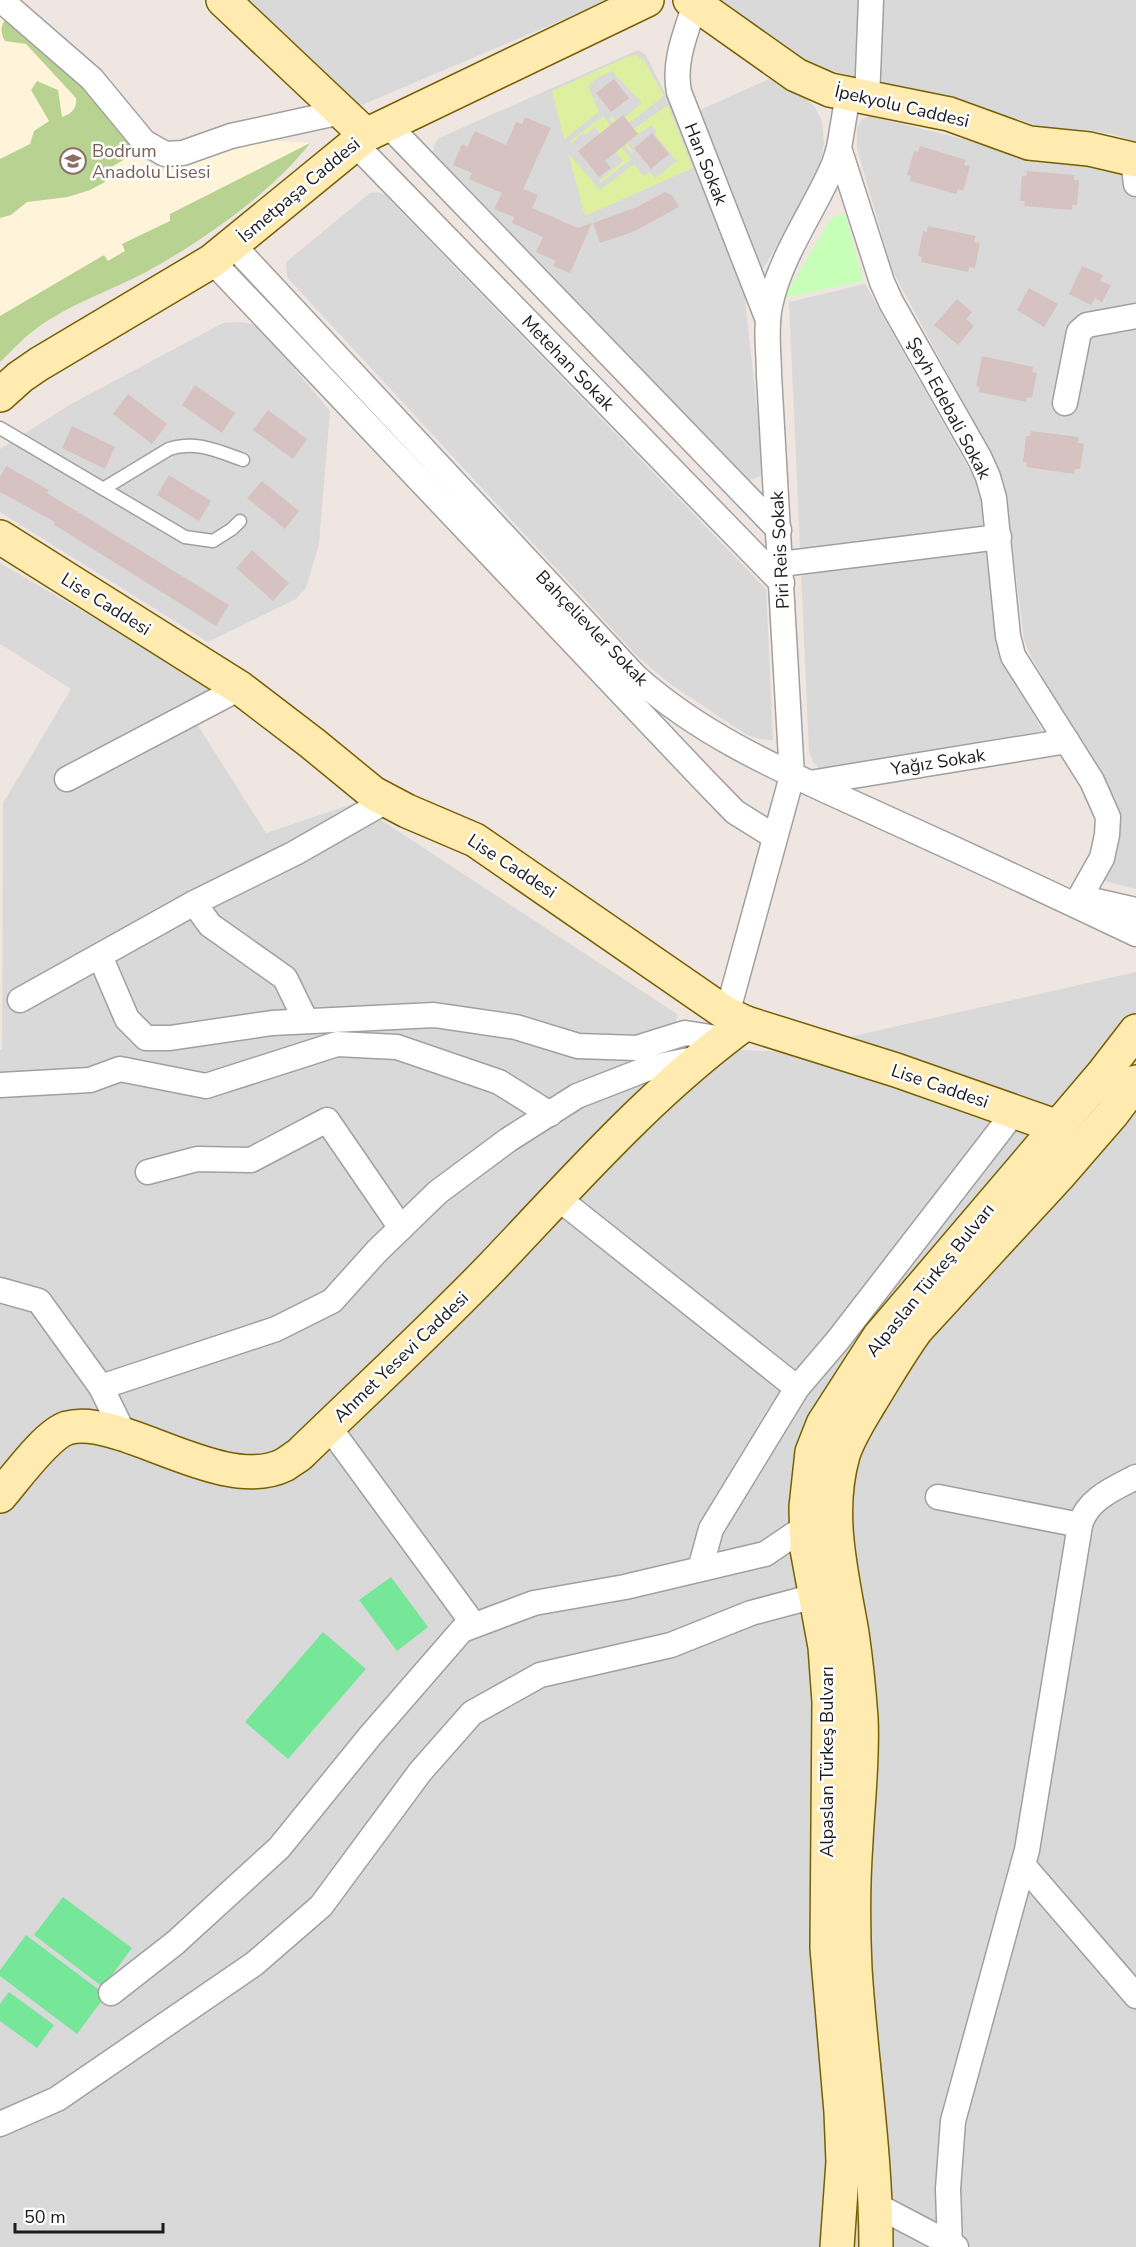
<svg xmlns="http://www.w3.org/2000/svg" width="1136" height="2247" font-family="'Nunito Sans',sans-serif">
<rect width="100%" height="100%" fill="#efe6e1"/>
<g fill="#dad9d9">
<polygon points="245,0 609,0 362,105 350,101"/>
<polygon points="719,0 1136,0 1136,142 1116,135 1086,130 1041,127 980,107 816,67 791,55 724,7"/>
<polygon points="638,50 646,55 678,120 771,78 797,91 815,107 822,121 824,143 818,177 745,299 764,474 748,481 432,159 434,145 439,138"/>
<polygon points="870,116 1032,156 1136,172 1136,889 1104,881 1114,856 1106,787 1032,659 1024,640 1005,486 995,461 892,270 857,149 857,128 862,119"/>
<polygon points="378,192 384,194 766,589 773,740 760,739 747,735 669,683 638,657 287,277 286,262 370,193"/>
<polygon points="865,284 979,487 985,509 1002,647 1042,731 820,769 813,762 809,751 789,302"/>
<polygon points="240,322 252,324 261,329 330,411 319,544 306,588 296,599 208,642 0,512 0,449 71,404 223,323"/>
<polygon points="0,563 236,701 197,724 266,833 355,803 677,1014 674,1046 783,1052 1136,972 1136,2247 0,2247 0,1050 2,1049 3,803 71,689 0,644"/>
</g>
<polygon fill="#fff4da" points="0,9 139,151 152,170 161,171 244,139 310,143 170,214 170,221 122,244 126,251 107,261 104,256 0,316"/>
<g fill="#dfefa0">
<polygon points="635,55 644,60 664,96 620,130 609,118 612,116 618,123 642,103 612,71 597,78 588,86 599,112 564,139 552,91 629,56"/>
<polygon points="668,105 693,168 585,216 568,153 600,190 634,164 644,176 650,172 655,178 677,161 655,135 657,133 651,125 627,143 633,151 631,153 620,139"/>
<polygon points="603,116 616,132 612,136 631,159 601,183 599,181 623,161 595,127 585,135 583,133 571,143 570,141"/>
</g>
<g fill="#b8d391">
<path d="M 8,17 L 93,92 L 139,151 L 101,173 L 105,182 L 90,190 L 68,197 L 27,202 L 11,215 L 0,218 L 0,159 L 30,144 L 34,131 L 49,121 L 31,90 L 37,81 L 58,90 L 62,117 C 72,113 77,109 76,98 L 26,44 L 5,41 C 0,33 0,24 8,17 Z"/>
<path d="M 310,143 C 273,192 201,242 146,272 C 110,291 65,306 33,331 C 21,340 11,352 0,362 L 0,316 L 104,255 L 108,261 L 125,251 L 122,244 L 170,221 L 170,214 Z"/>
</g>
<polygon fill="#c8ffb8" points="842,214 846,216 863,281 784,298 828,223 832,218"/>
<g fill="#76e799">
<polygon points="391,1577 428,1627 397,1651 359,1600"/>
<polygon points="323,1632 366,1669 288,1759 245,1722"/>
<polygon points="63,1897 132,1948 103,1987 34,1935"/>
<polygon points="26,1935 106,1995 77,2034 0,1976 0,1970"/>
<polygon points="9,1992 54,2025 37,2048 0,2021 0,2004"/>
</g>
<g fill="#d6c3c1">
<polygon points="614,79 629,98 611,112 596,93"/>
<polygon points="623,115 638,134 605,161 611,168 599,177 578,151"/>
<polygon points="525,117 551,128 523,189 538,195 532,208 578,228 592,223 570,273 553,266 556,261 536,252 543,237 512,223 514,217 494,209 502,193 469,179 472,173 453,165 462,144 467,147 475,131 506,145 516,122 522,124"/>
<polygon points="652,133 669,154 651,169 634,148"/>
<polygon points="920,146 966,160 964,165 970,166 963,191 958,189 956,194 910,181 911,176 907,175 914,151 918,152"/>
<polygon points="1027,171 1074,175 1074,180 1079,180 1077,205 1072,205 1072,210 1024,206 1025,201 1020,201 1022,176 1026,176"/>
<polygon points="665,192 672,195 679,207 633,232 600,243 593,223 637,207"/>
<polygon points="928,226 976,236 974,242 980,243 975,268 969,267 968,272 921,262 922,257 918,256 923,231 927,232"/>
<polygon points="1082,266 1103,275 1100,281 1111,285 1102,302 1095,298 1091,305 1069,294"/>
<polygon points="1029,288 1058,304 1044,327 1017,310"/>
<polygon points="957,299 972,312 966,319 974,326 958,345 934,325"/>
<polygon points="982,356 1033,367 1032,372 1037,373 1032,398 1027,397 1026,402 979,392 980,387 976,386"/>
<polygon points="195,385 235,413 222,433 182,405"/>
<polygon points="128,394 167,424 152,444 113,414"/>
<polygon points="268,410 307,439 293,459 253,430"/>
<polygon points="72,426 115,447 105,469 62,448"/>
<polygon points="1031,431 1079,437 1078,443 1084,443 1080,469 1075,469 1074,474 1026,467 1027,462 1023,462 1026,436 1030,436"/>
<polygon points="6,466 49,490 47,493 229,605 216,626 53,524 55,522 0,492 0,477"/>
<polygon points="169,475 211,501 199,521 157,495"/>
<polygon points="262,481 299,511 285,529 247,498"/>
<polygon points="252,550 289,583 273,601 236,568"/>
</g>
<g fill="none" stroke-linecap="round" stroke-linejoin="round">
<g stroke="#a0a0a0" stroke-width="15">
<g id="lane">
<polyline points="0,428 185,537 213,541 232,529 240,521"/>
<path d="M 103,489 L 169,449 C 195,440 218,451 243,460"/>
</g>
</g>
<g stroke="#a0a0a0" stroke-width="27">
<g id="street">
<polyline points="1,0 92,79 144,142 165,154 183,153 231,136 341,112"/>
<path d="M 695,4 C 686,33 673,61 679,92 L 768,320"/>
<polyline points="867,98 871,0"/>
<polyline points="388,125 779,530"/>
<polyline points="354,143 782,583"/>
<polyline points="839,148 882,282 891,302 980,459 988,477 994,498 1008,636 1013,656 1092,781 1108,817 1107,835 1102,858 1080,897"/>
<polyline points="1133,160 1136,184"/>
<path d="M 233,245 L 635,676 C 707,741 797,777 884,817 C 968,855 1052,894 1136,934"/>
<polyline points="212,261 703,779 735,812 775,837"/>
<polyline points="1065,403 1079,332 1087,325 1136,316"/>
<polyline points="781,564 999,537"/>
<polyline points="67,779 240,688"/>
<polyline points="810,783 1067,741"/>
<polyline points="1083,898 1136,910"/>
<polyline points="194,903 210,925 285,978 306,1021"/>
<polyline points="100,956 127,1019 146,1038 170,1038 272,1023 434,1015 516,1027 578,1046 637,1048 685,1033 724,1039"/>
<polyline points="20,1000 194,903 295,853 386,801"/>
<path d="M 727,1014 L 792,776 L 769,375 C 769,353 765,329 770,306 C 780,256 814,211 834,164 L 839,148 L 848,94"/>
<polyline points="0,1085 90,1080 120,1069 206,1086 337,1044 397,1047 499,1082 550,1114"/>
<polyline points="148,1172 197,1159 251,1160 327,1120 401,1228"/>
<polyline points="558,1198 797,1388"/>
<polyline points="0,1290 39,1301 101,1387 124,1434"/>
<polyline points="101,1387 276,1329 332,1301 377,1251 438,1192 508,1140 577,1096 649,1068 699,1058"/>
<polyline points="329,1427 474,1625"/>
<polyline points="938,1497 1080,1525"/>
<polyline points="700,1569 711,1529 797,1388 838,1340 1015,1111"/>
<polyline points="1023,1865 1136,1996"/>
<polyline points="111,1993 175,1943 279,1848 370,1736 462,1630 534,1603 625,1587 765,1554 805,1527"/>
<polyline points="0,2124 57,2099 254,1964 321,1906 420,1772 472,1713 540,1675 671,1645 751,1613 815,1596"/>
<polyline points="876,2205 956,2247"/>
<path d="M 950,2247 L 948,2189 L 953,2121 L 1027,1850 L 1080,1525 C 1087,1499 1115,1488 1136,1477"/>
</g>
</g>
<g stroke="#775f00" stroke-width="36">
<g id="secondary">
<polyline points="223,0 366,135"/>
<polyline points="690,0 796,75 830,90 949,114 1029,143 1089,149 1136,160"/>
<polyline points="0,395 20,377 39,364 212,261 366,135 647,0"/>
<polyline points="0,537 240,688 312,743 373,793 407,811 475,840 727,1014 746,1023 896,1070 1058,1127"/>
<path d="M 0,1496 C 15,1479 46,1435 67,1428 C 81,1424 98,1427 112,1431 C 160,1443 236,1489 284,1465 C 289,1462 294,1458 299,1455 C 363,1393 429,1332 491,1268 C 572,1183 651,1092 746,1023"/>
<polyline points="837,2247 843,2162 841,2112 827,1948 829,1702 825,1647 807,1549 806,1507 812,1452 823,1424 879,1337 1102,1075 1136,1031"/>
<path d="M 876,2247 C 876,2153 861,2062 855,1969 C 853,1926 853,1883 856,1841 C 858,1800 863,1759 861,1718 C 859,1690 856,1661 852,1633 C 842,1575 826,1515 843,1455 C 849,1436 861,1418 871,1401 C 886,1377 900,1352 917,1329 L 1060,1174 L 1112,1114 L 1136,1082"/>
</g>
</g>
<use href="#lane" stroke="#fff" stroke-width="12"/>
<use href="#street" stroke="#fff" stroke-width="24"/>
<use href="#secondary" stroke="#ffebaf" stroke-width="33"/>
</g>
<defs>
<g id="school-ring" transform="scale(1.35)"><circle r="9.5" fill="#fff" stroke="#8d6e63" stroke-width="1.5"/><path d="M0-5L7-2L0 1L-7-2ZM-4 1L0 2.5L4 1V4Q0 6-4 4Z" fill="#8d6e63"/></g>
</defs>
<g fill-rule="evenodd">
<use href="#school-ring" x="73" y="161"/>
</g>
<g text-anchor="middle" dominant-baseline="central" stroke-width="5" stroke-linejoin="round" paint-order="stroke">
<g font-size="18" fill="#1c1c1c" stroke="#fff">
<text transform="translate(902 106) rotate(13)">İpekyolu Caddesi</text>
<text transform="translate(706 164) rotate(68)">Han Sokak</text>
<text transform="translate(299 190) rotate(-40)">İsmetpaşa Caddesi</text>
<text transform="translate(568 363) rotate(46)">Metehan Sokak</text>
<text transform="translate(949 408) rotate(62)">Şeyh Edebali Sokak</text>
<text transform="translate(780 550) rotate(-93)">Piri Reis Sokak</text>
<text transform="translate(106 604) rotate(32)">Lise Caddesi</text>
<text transform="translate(592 628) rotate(46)">Bahçelievler Sokak</text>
<text transform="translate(938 762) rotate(-9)">Yağız Sokak</text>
<text transform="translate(512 866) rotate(33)">Lise Caddesi</text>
<text transform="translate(940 1086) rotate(19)">Lise Caddesi</text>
<text transform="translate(930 1280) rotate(-51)">Alpaslan Türkeş Bulvarı</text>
<text transform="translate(401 1357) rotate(-44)">Ahmet Yesevi Caddesi</text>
<text transform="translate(827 1762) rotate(-90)">Alpaslan Türkeş Bulvarı</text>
</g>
<g font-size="18" fill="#785e54" stroke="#fff" text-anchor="start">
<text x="92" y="151">Bodrum<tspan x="92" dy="21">Anadolu Lisesi</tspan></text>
</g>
</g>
<path d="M15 2223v9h148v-9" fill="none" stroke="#1c1c1c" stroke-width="3"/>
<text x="24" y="2223" font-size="18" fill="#1c1c1c" stroke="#ffffff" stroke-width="4.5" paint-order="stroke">50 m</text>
</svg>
